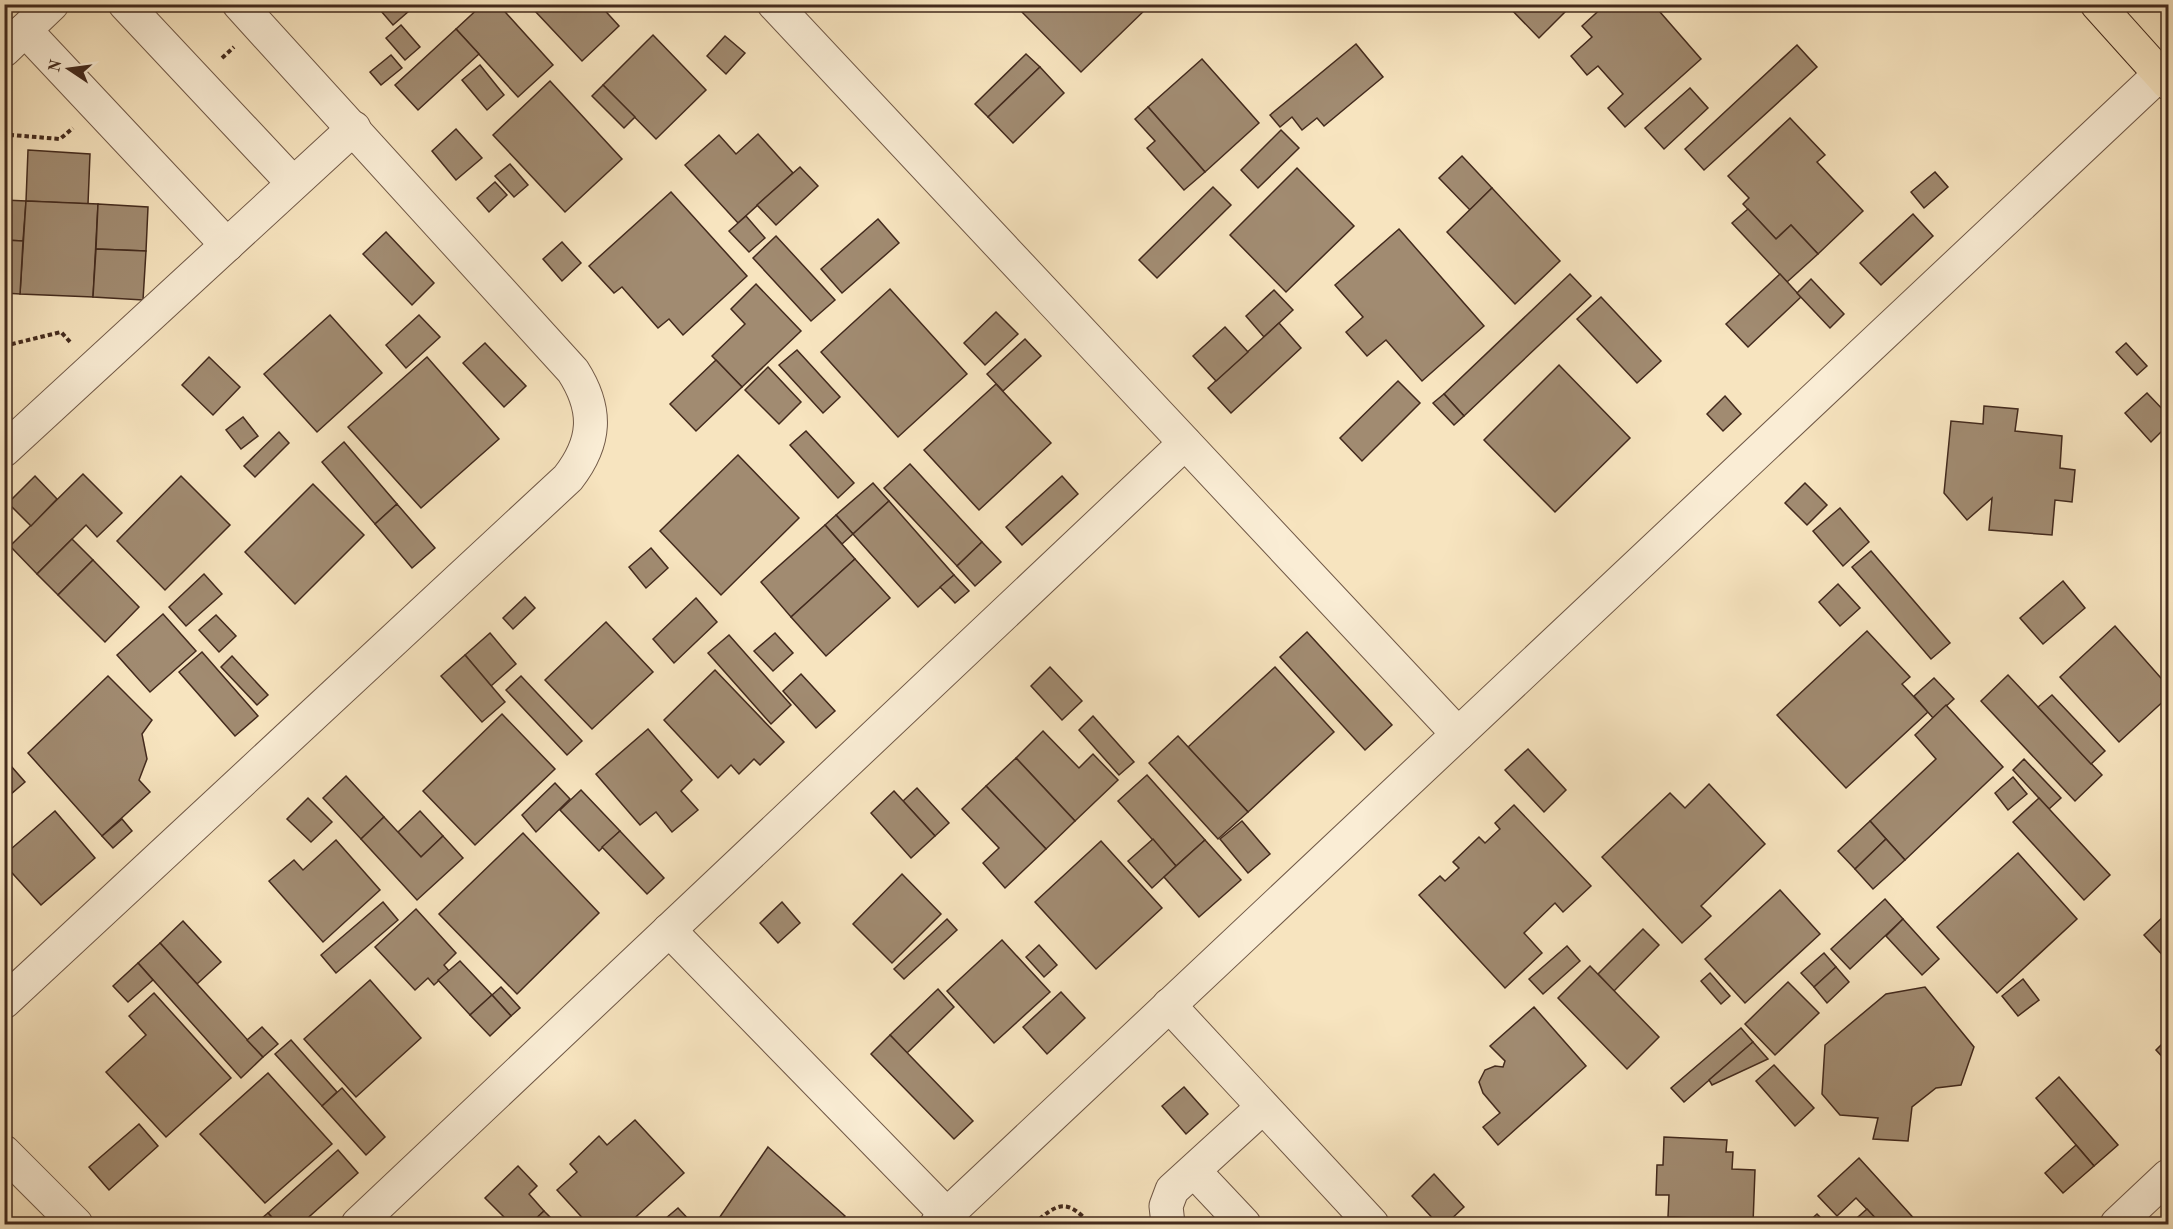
<svg xmlns="http://www.w3.org/2000/svg" width="2173" height="1229" font-family="'Old Standard TT',serif">
<rect width="100%" height="100%" fill="#f7e4bf"/>
<filter id="stains"><feTurbulence type="fractalNoise" baseFrequency=".00333" numOctaves="4"/><feColorMatrix values="0 0 0 0 .2 0 0 0 0 .09 0 0 0 0 .02 0 0 0 .5 -.17"/></filter>
<radialGradient id="worn" r=".72"><stop offset=".6" stop-color="#630" stop-opacity="0"/><stop offset="1" stop-color="#630" stop-opacity=".3"/></radialGradient>
<g fill="#a18b71" stroke="#432a1d" stroke-width="1.5">
<polygon points="375,4 417,4 393,25"/>
<polygon points="483,4 498,4 553,65 518,97 456,29"/>
<polygon points="540,4 599,4 619,26 582,61 534,10"/>
<polygon points="1018,4 1146,4 1148,7 1081,72 1016,6"/>
<polygon points="1506,4 1573,4 1539,38"/>
<polygon points="1606,4 1653,4 1701,59 1625,127 1608,108 1623,94 1598,66 1587,75 1571,56 1592,37 1582,26"/>
<polygon points="401,25 420,47 405,60 386,38"/>
<polygon points="456,29 479,54 418,110 395,85"/>
<polygon points="653,35 706,90 656,139 603,85"/>
<polygon points="725,36 745,53 726,74 707,56"/>
<polygon points="1356,44 1383,77 1324,126 1317,118 1302,130 1292,117 1280,127 1270,115"/>
<polygon points="1797,45 1817,67 1704,170 1685,149"/>
<polygon points="1026,54 1040,67 988,117 975,104"/>
<polygon points="391,55 402,68 381,85 370,72"/>
<polygon points="1202,59 1259,123 1205,172 1148,107"/>
<polygon points="480,65 504,95 487,110 462,80"/>
<polygon points="1040,67 1064,93 1013,143 988,117"/>
<polygon points="550,81 622,159 565,212 493,135"/>
<polygon points="603,85 635,117 624,128 592,96"/>
<polygon points="1690,88 1708,108 1664,149 1645,128"/>
<polygon points="1148,107 1205,172 1184,190 1147,148 1155,141 1135,119"/>
<polygon points="1790,118 1825,155 1817,162 1863,211 1818,254 1791,225 1776,239 1743,204 1749,198 1728,176"/>
<polygon points="456,129 482,158 456,180 432,151"/>
<polygon points="1281,130 1299,148 1258,188 1241,170"/>
<polygon points="758,134 793,173 738,223 685,165 719,135 736,154"/>
<polygon points="28,150 90,154 88,204 26,201"/>
<polygon points="1462,156 1492,188 1470,210 1439,178"/>
<polygon points="510,164 528,185 514,197 495,176"/>
<polygon points="800,167 818,186 776,225 757,205"/>
<polygon points="1297,168 1354,226 1286,292 1230,235"/>
<polygon points="1935,172 1948,187 1924,208 1911,192"/>
<polygon points="495,182 507,195 489,212 477,198"/>
<polygon points="1213,187 1231,205 1157,278 1139,260"/>
<polygon points="1492,188 1560,261 1515,304 1447,232"/>
<polygon points="671,192 747,276 683,335 669,319 658,328 622,287 614,293 589,266"/>
<polygon points="4,200 26,201 23,241 4,240"/>
<polygon points="26,201 98,204 93,297 20,294"/>
<polygon points="98,204 148,207 146,251 96,249"/>
<polygon points="1748,209 1776,239 1791,225 1818,254 1787,282 1732,223"/>
<polygon points="1913,214 1933,236 1881,285 1860,263"/>
<polygon points="746,216 765,238 749,252 729,231"/>
<polygon points="878,219 899,243 842,293 821,269"/>
<polygon points="1399,229 1484,326 1422,381 1386,340 1367,356 1346,332 1363,317 1335,285"/>
<polygon points="386,232 434,283 412,305 363,254"/>
<polygon points="776,236 835,300 811,321 753,258"/>
<polygon points="4,240 23,241 20,294 4,293"/>
<polygon points="562,242 581,263 562,281 543,259"/>
<polygon points="96,249 146,251 143,300 93,297"/>
<polygon points="1570,274 1591,296 1464,416 1444,394"/>
<polygon points="1780,274 1801,297 1748,347 1726,324"/>
<polygon points="1811,279 1844,314 1830,328 1797,293"/>
<polygon points="756,284 801,331 742,387 712,356 745,324 731,309"/>
<polygon points="890,289 967,374 898,437 821,352"/>
<polygon points="1274,290 1293,310 1264,337 1246,316"/>
<polygon points="1601,297 1661,361 1637,383 1577,319"/>
<polygon points="996,312 1018,334 985,365 964,343"/>
<polygon points="330,315 382,373 317,432 264,374"/>
<polygon points="419,315 440,337 406,368 386,345"/>
<polygon points="1279,323 1301,348 1231,413 1208,388"/>
<polygon points="1225,327 1248,352 1216,381 1193,356"/>
<polygon points="1025,339 1041,356 1003,391 987,374"/>
<polygon points="485,343 526,386 504,407 463,363"/>
<polygon points="2126,343 2147,366 2137,375 2116,352"/>
<polygon points="797,350 840,397 823,413 779,365"/>
<polygon points="209,357 240,387 213,415 182,385"/>
<polygon points="427,357 499,439 421,508 348,427"/>
<polygon points="716,360 742,387 696,431 670,404"/>
<polygon points="1559,365 1630,438 1555,512 1484,440"/>
<polygon points="768,367 801,402 779,424 745,390"/>
<polygon points="1398,381 1420,403 1362,461 1340,438"/>
<polygon points="996,384 1051,443 979,510 924,450"/>
<polygon points="2147,393 2168,415 2168,425 2151,442 2125,413"/>
<polygon points="1444,394 1464,416 1454,425 1433,403"/>
<polygon points="1725,396 1741,414 1723,431 1707,414"/>
<polygon points="1984,406 2018,409 2015,431 2062,436 2060,468 2075,470 2072,502 2055,500 2052,535 1989,530 1992,498 1967,520 1944,493 1951,421 1983,424"/>
<polygon points="243,417 258,436 241,449 226,430"/>
<polygon points="806,431 854,483 838,498 790,445"/>
<polygon points="279,432 289,443 255,477 244,466"/>
<polygon points="344,442 397,504 375,524 322,462"/>
<polygon points="738,455 799,518 721,595 660,531"/>
<polygon points="910,464 982,542 957,566 884,488"/>
<polygon points="83,474 122,513 97,537 86,525 37,574 10,546"/>
<polygon points="35,476 57,499 31,526 8,503"/>
<polygon points="181,476 230,525 165,590 117,541"/>
<polygon points="1062,476 1078,494 1022,545 1006,527"/>
<polygon points="873,483 889,501 853,534 836,515"/>
<polygon points="1805,483 1827,505 1807,525 1785,503"/>
<polygon points="313,484 364,535 295,604 245,552"/>
<polygon points="889,501 954,575 918,607 853,534"/>
<polygon points="397,504 435,548 412,568 375,524"/>
<polygon points="1840,508 1869,542 1843,566 1813,531"/>
<polygon points="836,515 853,534 842,544 825,525"/>
<polygon points="825,525 855,559 791,617 761,582"/>
<polygon points="72,539 93,560 58,595 37,574"/>
<polygon points="982,542 1001,562 975,586 957,566"/>
<polygon points="651,548 668,568 646,588 629,567"/>
<polygon points="1871,551 1950,643 1931,659 1852,567"/>
<polygon points="855,559 890,598 826,656 791,617"/>
<polygon points="93,560 139,607 105,642 58,595"/>
<polygon points="204,574 222,594 186,626 169,607"/>
<polygon points="954,575 969,591 955,603 940,587"/>
<polygon points="2063,581 2085,608 2043,644 2020,618"/>
<polygon points="1838,584 1860,608 1840,626 1819,602"/>
<polygon points="525,597 535,608 513,629 503,618"/>
<polygon points="696,598 717,622 674,663 653,639"/>
<polygon points="163,614 196,651 150,692 117,655"/>
<polygon points="216,615 236,636 219,652 199,630"/>
<polygon points="606,622 653,672 592,729 545,680"/>
<polygon points="2115,626 2168,686 2168,697 2119,742 2060,677"/>
<polygon points="1867,631 1910,677 1902,684 1928,712 1846,788 1777,715"/>
<polygon points="1307,632 1392,725 1365,750 1280,657"/>
<polygon points="490,633 516,664 491,686 465,655"/>
<polygon points="775,633 793,653 773,671 754,651"/>
<polygon points="729,635 791,705 771,724 708,653"/>
<polygon points="202,652 258,716 235,736 179,672"/>
<polygon points="465,655 505,702 482,722 441,676"/>
<polygon points="232,656 268,695 257,705 221,667"/>
<polygon points="1050,667 1082,701 1062,720 1031,686"/>
<polygon points="1275,667 1334,732 1248,812 1188,747"/>
<polygon points="715,670 784,742 760,765 754,759 739,774 731,765 718,778 664,720"/>
<polygon points="801,674 835,711 816,728 783,691"/>
<polygon points="2008,675 2102,775 2075,801 1981,701"/>
<polygon points="108,676 152,720 142,734 147,759 139,780 150,792 102,836 28,753"/>
<polygon points="521,676 582,741 567,755 506,690"/>
<polygon points="1934,678 1954,699 1933,718 1914,696"/>
<polygon points="2052,695 2105,751 2091,764 2038,707"/>
<polygon points="1946,705 2003,767 1905,860 1870,821 1936,759 1915,735"/>
<polygon points="502,714 555,769 475,845 423,791"/>
<polygon points="1093,716 1134,762 1119,775 1079,730"/>
<polygon points="648,729 692,780 681,791 698,810 672,832 656,812 640,825 596,774"/>
<polygon points="1043,731 1079,768 1093,754 1118,780 1075,821 1016,758"/>
<polygon points="1178,736 1248,812 1218,839 1149,763"/>
<polygon points="1528,749 1566,790 1544,812 1505,770"/>
<polygon points="4,758 25,782 4,800"/>
<polygon points="1016,758 1075,821 1046,849 986,786"/>
<polygon points="2024,759 2061,798 2049,809 2013,770"/>
<polygon points="1147,775 1205,840 1176,866 1118,801"/>
<polygon points="346,776 384,817 361,839 323,798"/>
<polygon points="2013,777 2027,794 2008,810 1995,793"/>
<polygon points="555,783 570,799 536,832 522,815"/>
<polygon points="1709,784 1765,844 1701,906 1711,916 1682,943 1602,857 1670,793 1685,808"/>
<polygon points="986,786 1046,849 1005,888 983,863 999,848 962,809"/>
<polygon points="917,788 949,823 935,836 903,801"/>
<polygon points="581,790 620,831 599,851 560,810"/>
<polygon points="894,791 935,836 911,858 871,813"/>
<polygon points="308,798 332,822 311,842 287,819"/>
<polygon points="2039,798 2110,875 2084,900 2013,822"/>
<polygon points="1514,805 1591,886 1563,912 1555,903 1524,933 1542,953 1505,988 1419,895 1440,876 1445,881 1459,868 1453,862 1479,837 1485,843 1500,829 1495,823"/>
<polygon points="55,811 95,858 41,905 4,864 4,855"/>
<polygon points="420,811 443,836 421,857 398,832"/>
<polygon points="384,817 421,857 443,836 463,858 417,900 361,839"/>
<polygon points="122,819 132,831 113,848 102,836"/>
<polygon points="1242,821 1270,854 1248,873 1220,839"/>
<polygon points="1870,821 1886,839 1855,869 1838,851"/>
<polygon points="620,831 664,878 647,894 602,847"/>
<polygon points="523,833 599,913 517,994 439,914"/>
<polygon points="1153,839 1176,866 1152,888 1128,861"/>
<polygon points="1886,839 1905,860 1873,889 1855,869"/>
<polygon points="336,840 380,890 323,942 269,881 294,860 303,870"/>
<polygon points="1205,840 1241,880 1199,917 1164,877"/>
<polygon points="1101,841 1162,908 1096,969 1035,902"/>
<polygon points="2018,853 2077,919 1997,993 1937,927"/>
<polygon points="902,874 941,914 892,963 853,924"/>
<polygon points="1780,890 1820,934 1745,1003 1705,959"/>
<polygon points="1885,899 1903,919 1850,969 1831,949"/>
<polygon points="383,902 398,920 336,973 321,955"/>
<polygon points="782,902 800,923 778,943 760,923"/>
<polygon points="416,909 456,953 444,965 449,971 434,985 428,978 415,990 375,947"/>
<polygon points="2167,913 2168,914 2168,961 2144,935"/>
<polygon points="947,919 957,930 904,979 894,969"/>
<polygon points="1903,919 1939,959 1922,975 1886,936"/>
<polygon points="183,921 221,962 197,984 160,943"/>
<polygon points="1643,929 1659,945 1614,991 1598,974"/>
<polygon points="1002,940 1050,992 994,1043 947,991"/>
<polygon points="160,943 263,1057 241,1078 138,963"/>
<polygon points="1039,945 1057,965 1044,977 1026,957"/>
<polygon points="1567,946 1580,961 1543,994 1529,979"/>
<polygon points="1824,953 1836,967 1814,987 1801,973"/>
<polygon points="460,961 492,995 470,1015 438,980"/>
<polygon points="138,963 153,980 128,1002 113,986"/>
<polygon points="1590,966 1659,1037 1627,1069 1558,998"/>
<polygon points="1836,967 1849,982 1827,1003 1814,987"/>
<polygon points="1710,973 1730,996 1721,1004 1701,981"/>
<polygon points="2023,979 2039,1000 2018,1016 2002,996"/>
<polygon points="370,980 421,1038 356,1097 304,1039"/>
<polygon points="1788,982 1819,1013 1775,1055 1745,1024"/>
<polygon points="501,987 520,1008 511,1016 492,995"/>
<polygon points="1925,987 1974,1047 1961,1085 1936,1088 1912,1107 1908,1141 1873,1139 1878,1118 1840,1115 1822,1094 1825,1045 1886,994"/>
<polygon points="938,989 954,1007 907,1053 890,1035"/>
<polygon points="1061,992 1085,1018 1047,1054 1023,1027"/>
<polygon points="154,993 231,1078 166,1137 106,1072 146,1035 129,1016"/>
<polygon points="492,995 511,1016 490,1036 470,1015"/>
<polygon points="1534,1007 1586,1066 1498,1145 1483,1127 1500,1113 1483,1093 1479,1082 1485,1070 1495,1066 1503,1067 1505,1061 1490,1046"/>
<polygon points="262,1027 278,1044 263,1057 247,1040"/>
<polygon points="1741,1028 1753,1042 1684,1102 1671,1088"/>
<polygon points="890,1035 973,1121 954,1139 871,1054"/>
<polygon points="2168,1038 2168,1063 2156,1050"/>
<polygon points="291,1040 337,1092 322,1106 275,1054"/>
<polygon points="1753,1042 1768,1059 1712,1085 1709,1080"/>
<polygon points="1774,1065 1814,1108 1795,1126 1756,1081"/>
<polygon points="268,1073 332,1144 265,1203 200,1134"/>
<polygon points="2059,1077 2118,1145 2094,1166 2036,1098"/>
<polygon points="1184,1087 1208,1114 1186,1134 1162,1106"/>
<polygon points="342,1088 385,1137 366,1155 322,1106"/>
<polygon points="635,1120 684,1173 628,1224 588,1224 557,1190 577,1172 570,1164 599,1136 607,1145"/>
<polygon points="139,1124 158,1146 109,1190 89,1167"/>
<polygon points="1664,1137 1727,1140 1726,1152 1733,1152 1732,1169 1755,1170 1753,1224 1695,1224 1695,1218 1668,1217 1669,1195 1656,1195 1657,1165 1663,1165"/>
<polygon points="2076,1145 2094,1166 2063,1193 2045,1173"/>
<polygon points="768,1147 845,1216 837,1224 715,1224"/>
<polygon points="338,1150 358,1173 301,1224 278,1224 268,1213"/>
<polygon points="1859,1158 1919,1224 1881,1224 1856,1198 1837,1216 1818,1196"/>
<polygon points="518,1166 537,1186 529,1194 544,1211 530,1224 511,1224 485,1198"/>
<polygon points="1434,1174 1464,1207 1446,1224 1438,1224 1412,1196"/>
<polygon points="678,1208 693,1224 659,1224"/>
<polygon points="1867,1209 1881,1224 1850,1224"/>
<polygon points="544,1211 557,1224 530,1224"/>
<polygon points="268,1213 278,1224 255,1224"/>
<polygon points="1817,1214 1827,1224 1806,1224"/>
</g>
<g fill="none" stroke-linecap="round" stroke-linejoin="round">
<g stroke="#705846" stroke-width="35">
<g id="minor">
<polyline points="125,4 293,183"/>
<polyline points="774,4 1458,734"/>
<polyline points="25,30 227,245"/>
<polyline points="4,50 52,4"/>
<polyline points="4,450 354,128"/>
<polyline points="669,930 947,1215"/>
<path d="M 4,1002 L 568,478 C 596,442 598,410 573,371 L 239,4"/>
<polyline points="1169,1005 1372,1224"/>
<polyline points="4,1152 76,1224"/>
<polyline points="1194,1171 1244,1224"/>
<polyline points="358,1224 1185,443"/>
<polyline points="937,1224 2160,74"/>
<polyline points="1168,1224 1166,1206 1172,1190 1263,1107"/>
<polyline points="2117,1224 2168,1176"/>
</g>
</g>
<g stroke="#432a1d" stroke-width="35">
<polyline id="major" points="2097,4 2168,83"/>
</g>
<g stroke="#432a1d" stroke-width="4" stroke-dasharray="4.5 3" stroke-linecap="butt">
<polyline points="222,58 234,47"/>
<polyline points="4,141 12,135 60,139 73,128"/>
<polyline points="4,346 61,332 72,344"/>
<path d="M 1034,1224 C 1057,1203 1067,1198 1090,1224"/>
</g>
<use href="#minor" stroke="#faedd5" stroke-width="33"/>
<use href="#major" stroke="#f7e4bf" stroke-width="33"/>
</g>
<rect width="2173" height="1229" fill="none" stroke="#f7e4bf" stroke-width="24"/>
<rect x="6" y="6" width="2161" height="1217" fill="none" stroke="#432a1d" stroke-width="3"/>
<rect x="12" y="12" width="2149" height="1205" fill="none" stroke="#432a1d" stroke-width="1.5"/>
<g transform="translate(69 69) rotate(283)" stroke="#faedd5" stroke-width="4.5" paint-order="stroke">
<path d="M0-4.5L10 22L0 15L-10 22Z" fill="#432a1d"/>
<text y="-9" font-size="16" font-weight="bold" text-anchor="middle" fill="#432a1d">N</text>
</g>
<rect width="100%" height="100%" filter="url(#stains)"/>
<rect width="100%" height="100%" fill="url(#worn)"/>
</svg>
